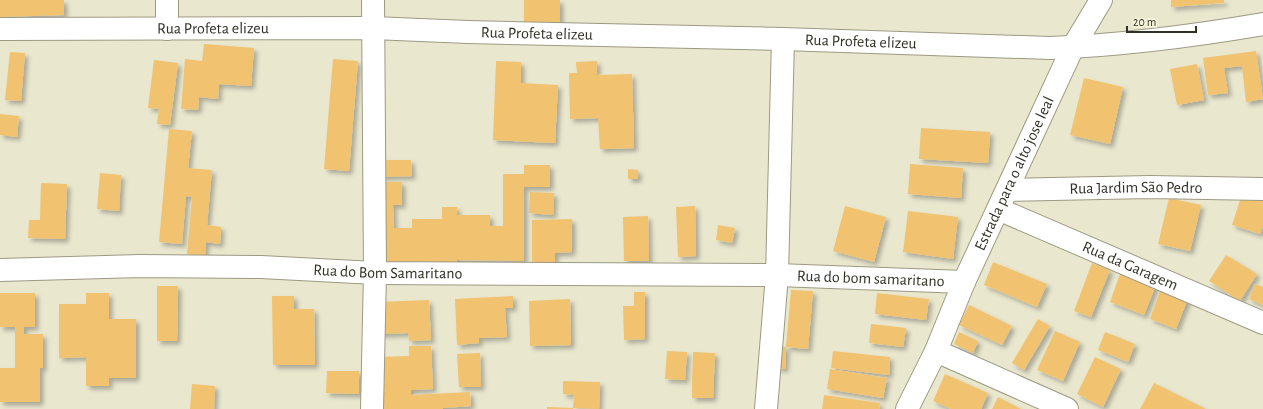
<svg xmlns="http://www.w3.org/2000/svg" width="1263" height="409" font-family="'Alegreya Sans',sans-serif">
<defs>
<filter id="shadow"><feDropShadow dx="3.5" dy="3.5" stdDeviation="2" flood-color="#0004"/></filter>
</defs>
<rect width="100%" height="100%" fill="#e9e7ce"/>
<g fill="#f1c370" filter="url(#shadow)">
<polygon points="0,0 64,0 64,15 0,17"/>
<polygon points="524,0 560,0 560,32 524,33"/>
<polygon points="1171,0 1224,0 1224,3 1171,7"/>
<polygon points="204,44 254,48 251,86 219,84 218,99 199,97 198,110 181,109 185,59 202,61"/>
<polygon points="1256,51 1263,99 1246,102 1242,66 1224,68 1228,93 1208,95 1203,58"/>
<polygon points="10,52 25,53 21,101 5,100"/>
<polygon points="333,59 358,61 349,171 324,169"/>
<polygon points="154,60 178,63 170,125 157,124 159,109 148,108"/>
<polygon points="496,61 521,62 521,83 558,85 555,143 493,140"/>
<polygon points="597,61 597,75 632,74 634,148 600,149 598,118 570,119 569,73 577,73 576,62"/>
<polygon points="1197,64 1204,100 1177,105 1170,69"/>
<polygon points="1084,78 1123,87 1110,144 1070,135"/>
<polygon points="0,114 19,116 17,137 0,135"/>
<polygon points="921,128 990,132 988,163 919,159"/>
<polygon points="169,129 192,131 188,168 212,170 207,225 221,227 220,244 206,242 205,256 187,254 192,197 186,196 182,244 159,242"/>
<polygon points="378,160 411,160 412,176 379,177"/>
<polygon points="910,164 963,168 961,198 908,194"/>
<polygon points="524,165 550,165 550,187 524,187 524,261 457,260 457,263 383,263 383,182 402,182 402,205 393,205 394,228 412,228 412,219 442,219 442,207 457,207 457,215 490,215 490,226 503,226 503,174 524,174"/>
<polygon points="628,169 638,170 638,179 628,179"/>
<polygon points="100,173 121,175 119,211 97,209"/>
<polygon points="41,183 67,184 65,239 28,238 29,220 40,220"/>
<polygon points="530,192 554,193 553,215 529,213"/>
<polygon points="1242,194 1263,201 1263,226 1260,234 1232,225"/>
<polygon points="1169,198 1201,205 1190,251 1158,244"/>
<polygon points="695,206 696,256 678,257 676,207"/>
<polygon points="845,206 886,217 874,262 833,251"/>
<polygon points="908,211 958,217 953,259 903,252"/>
<polygon points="648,216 649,261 624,261 623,217"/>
<polygon points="572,219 572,252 555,253 555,265 532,266 532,220"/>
<polygon points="718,225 735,228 732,243 716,240"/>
<polygon points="1226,255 1257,274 1240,301 1209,281"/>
<polygon points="993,262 1047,284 1037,307 984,285"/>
<polygon points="1092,263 1110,270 1091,317 1074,311"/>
<polygon points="1121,271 1156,285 1144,315 1110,302"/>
<polygon points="1255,284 1263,287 1263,305 1249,299"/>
<polygon points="1162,285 1189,296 1176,329 1150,319"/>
<polygon points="157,286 178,286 177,341 157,341"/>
<polygon points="791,290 813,291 808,349 786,347"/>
<polygon points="634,292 645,292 645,339 624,340 623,306 634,306"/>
<polygon points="0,293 35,293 35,327 24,327 24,334 43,334 43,368 40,368 40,402 0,402 0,368 15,368 15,327 0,327"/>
<polygon points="86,293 109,293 109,319 136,319 136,378 109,378 109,386 86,386 86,357 59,358 59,304 86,304"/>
<polygon points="877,293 929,299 926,320 875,314"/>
<polygon points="272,296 294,296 294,309 314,309 315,365 273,365"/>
<polygon points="513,296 513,308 505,308 507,337 479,338 479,343 457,345 455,299"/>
<polygon points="570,299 571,345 530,346 529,301"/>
<polygon points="429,300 431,340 409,341 408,333 377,334 376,302"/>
<polygon points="969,305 1012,326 1002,345 959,325"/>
<polygon points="1038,319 1050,326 1024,370 1012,363"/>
<polygon points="871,324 906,328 903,347 869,343"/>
<polygon points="1055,331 1080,342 1063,381 1037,370"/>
<polygon points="959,332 978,341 973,353 954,344"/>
<polygon points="1105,332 1135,344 1128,362 1098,350"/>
<polygon points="409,346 431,346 433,389 411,390 411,395 470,392 471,406 443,408 443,409 381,409 378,357 409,356"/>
<polygon points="778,346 786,347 785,369 776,368"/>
<polygon points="667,351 687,352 685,380 665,379"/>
<polygon points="833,351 890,357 889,375 831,368"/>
<polygon points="693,352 715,353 713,398 692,398 692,382"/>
<polygon points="480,353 481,387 459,387 457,354"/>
<polygon points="1095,357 1121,369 1103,407 1077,394"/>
<polygon points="830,369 887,378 883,398 827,389"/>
<polygon points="327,371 359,371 359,394 326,393"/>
<polygon points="945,374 988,393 981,409 951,409 933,401"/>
<polygon points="563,381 600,382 599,409 573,408 574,395 563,394"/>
<polygon points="1154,383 1206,409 1140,409"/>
<polygon points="192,384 215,386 214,409 190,409"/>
<polygon points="824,395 880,403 879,409 822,409"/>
<polygon points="998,397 1021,409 992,409"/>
<polygon points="547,407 573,408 573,409 547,409"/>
</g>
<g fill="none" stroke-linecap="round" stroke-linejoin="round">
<g stroke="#9c9a83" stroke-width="24">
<g id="minor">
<path id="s1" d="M 0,29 L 373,28 L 468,32 L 783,39 L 1050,48 C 1122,45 1193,36 1263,24"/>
<polyline points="167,29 167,0"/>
<path id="s2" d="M 1008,190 L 1150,187 L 1263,189"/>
<path id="s3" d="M 998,209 L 1263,323"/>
<path id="s4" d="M 0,270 L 140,266 L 261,267 L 375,273 L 777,275 L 964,282"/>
<polyline points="936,351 1067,409"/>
<polyline points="372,409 375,273 373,0"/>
<polyline points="766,409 777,275 783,39"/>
<path id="s5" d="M 907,409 L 936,351 L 964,282 L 1073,47 L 1101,0"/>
</g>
</g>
<use href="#minor" stroke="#fff" stroke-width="22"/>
</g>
<g text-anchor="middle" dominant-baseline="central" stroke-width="3" stroke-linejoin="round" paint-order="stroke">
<g font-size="16" fill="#313027" stroke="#f6f4db">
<text stroke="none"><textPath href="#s1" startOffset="213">Rua Profeta elizeu</textPath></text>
<text stroke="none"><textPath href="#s1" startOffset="537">Rua Profeta elizeu</textPath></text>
<text stroke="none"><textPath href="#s1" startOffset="861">Rua Profeta elizeu</textPath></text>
<text stroke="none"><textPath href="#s5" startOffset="259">Estrada para o alto jose leal</textPath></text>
<text stroke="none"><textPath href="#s2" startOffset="128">Rua Jardim São Pedro</textPath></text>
<text stroke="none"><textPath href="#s3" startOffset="144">Rua da Garagem</textPath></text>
<text stroke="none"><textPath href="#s4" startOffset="388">Rua do Bom Samaritano</textPath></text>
<text stroke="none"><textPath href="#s4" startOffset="871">Rua do bom samaritano</textPath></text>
</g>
</g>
<path d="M1127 26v6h69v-6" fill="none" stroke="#313027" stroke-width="2"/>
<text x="1133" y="26" font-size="12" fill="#313027" stroke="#f6f4db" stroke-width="3" paint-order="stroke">20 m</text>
</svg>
